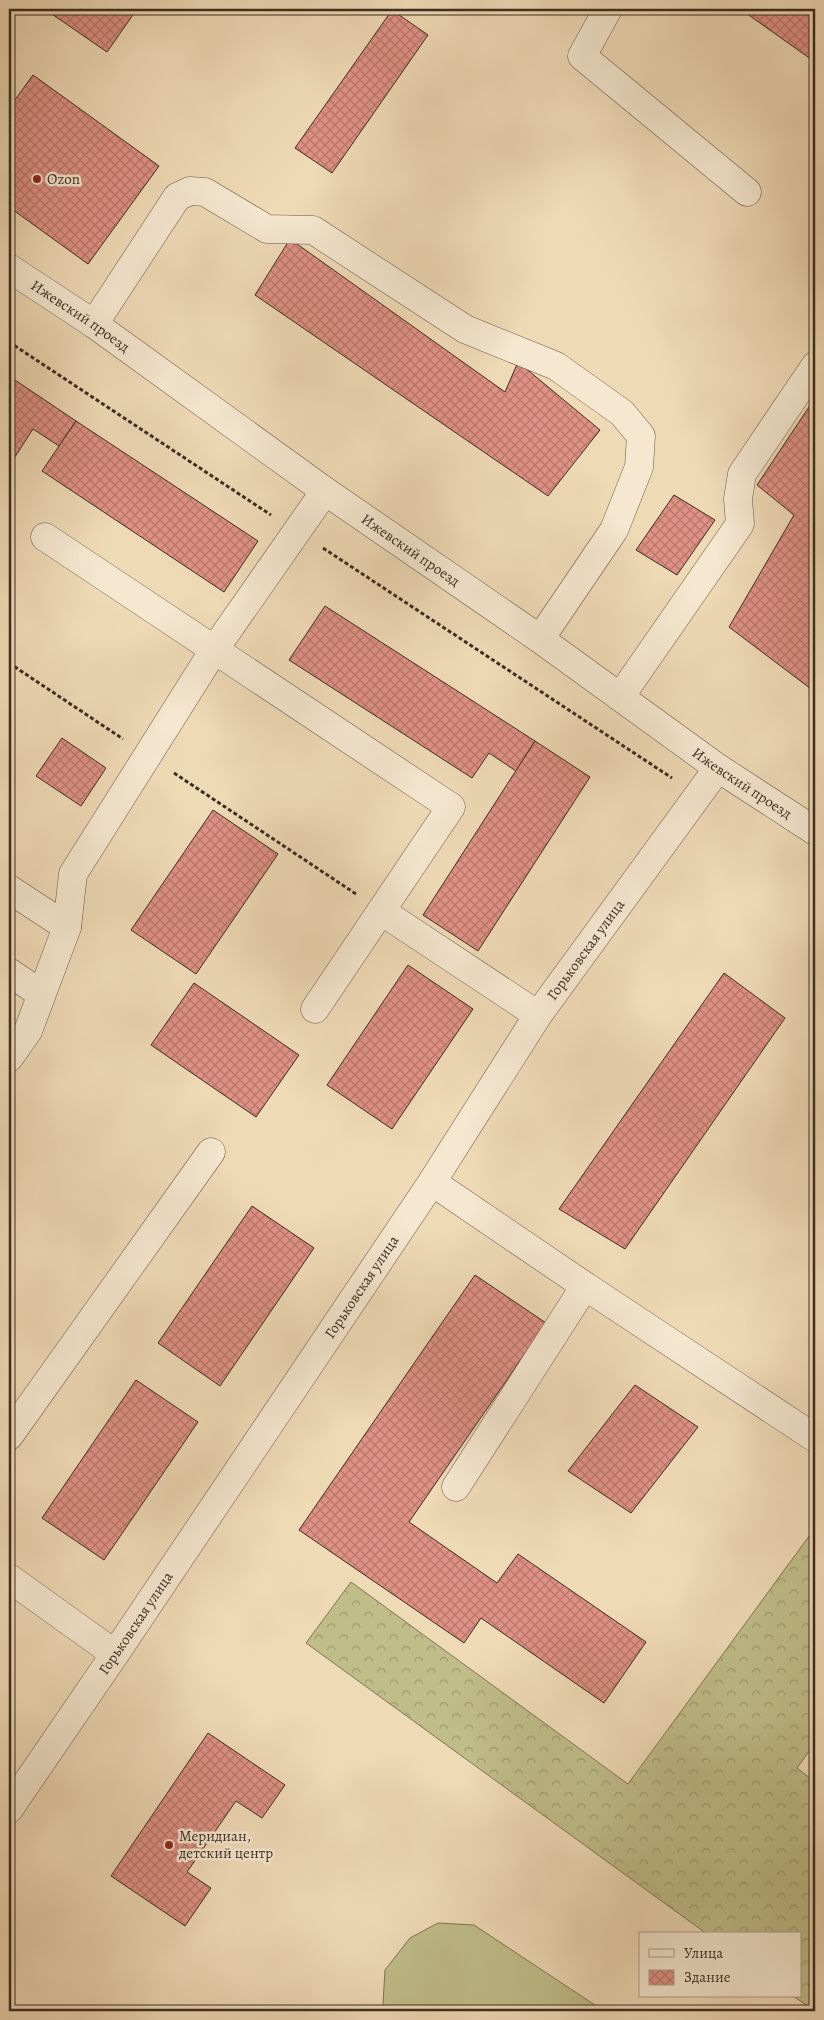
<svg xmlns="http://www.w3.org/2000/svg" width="824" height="2020" font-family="Alegreya,serif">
<defs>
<pattern id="forest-crowns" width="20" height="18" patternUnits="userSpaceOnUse" patternTransform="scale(1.25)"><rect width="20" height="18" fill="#c0bd89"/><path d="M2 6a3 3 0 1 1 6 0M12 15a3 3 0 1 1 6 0" fill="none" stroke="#9d9a70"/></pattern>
<pattern id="building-cross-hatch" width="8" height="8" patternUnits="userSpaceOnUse" patternTransform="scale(1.25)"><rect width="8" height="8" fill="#e09186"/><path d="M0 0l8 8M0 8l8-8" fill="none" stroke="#b7776d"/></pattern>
</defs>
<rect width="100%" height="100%" fill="#efdab6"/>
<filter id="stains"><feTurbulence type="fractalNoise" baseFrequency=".004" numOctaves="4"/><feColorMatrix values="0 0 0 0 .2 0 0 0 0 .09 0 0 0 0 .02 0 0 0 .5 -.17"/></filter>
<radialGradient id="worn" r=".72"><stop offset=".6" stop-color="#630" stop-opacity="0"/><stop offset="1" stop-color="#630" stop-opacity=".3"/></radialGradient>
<polygon fill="url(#forest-crowns)" stroke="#7e7456" points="815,1528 815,1743 797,1768 815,1782 815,2011 793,1996 800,1996 800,1934 707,1934 306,1643 351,1582 628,1784"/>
<polygon fill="#c0bd89" stroke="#7e7456" points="438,1923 474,1925 604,2011 385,2011 383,2004 385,1970 410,1938"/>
<g fill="url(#building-cross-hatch)" stroke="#3d2c23">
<polygon points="47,9 137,9 107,52 46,10"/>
<polygon points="744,9 815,9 815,62 743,11"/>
<polygon points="392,10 428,35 332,173 295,148"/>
<polygon points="33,75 159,166 88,264 9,207 9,108"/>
<polygon points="290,239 505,392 518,362 600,430 548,496 255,295"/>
<polygon points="9,376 76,421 59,446 33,429 9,466"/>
<polygon points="815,398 815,692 729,627 794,515 757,485"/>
<polygon points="76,421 258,541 224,592 42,471"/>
<polygon points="674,495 715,520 677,575 636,550"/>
<polygon points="325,606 535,741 516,771 489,753 472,778 289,660"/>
<polygon points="62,738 106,768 81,806 36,776"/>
<polygon points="535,741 590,777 478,951 423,915"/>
<polygon points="213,810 278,854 196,974 131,930"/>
<polygon points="408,965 473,1009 392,1129 327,1085"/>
<polygon points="724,973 785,1018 625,1249 559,1209"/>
<polygon points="194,983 299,1055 256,1117 151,1045"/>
<polygon points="252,1206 314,1248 220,1386 158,1343"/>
<polygon points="475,1275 546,1323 409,1522 497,1583 518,1554 646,1642 604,1703 481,1618 464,1643 299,1530"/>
<polygon points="136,1380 198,1422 104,1560 42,1518"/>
<polygon points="635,1385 698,1427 631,1513 568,1471"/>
<polygon points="208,1733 285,1785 262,1818 236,1801 187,1872 211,1888 185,1926 111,1876"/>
</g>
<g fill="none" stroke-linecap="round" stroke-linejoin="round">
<g stroke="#6a5848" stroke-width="29">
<g id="minor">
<polyline points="608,9 582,56 747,192"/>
<path id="s1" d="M 9,268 L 94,324 L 325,491 L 540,639 L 718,768 L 815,831"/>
<polyline points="94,324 177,197 190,191 205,192 267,229 313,230 465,329 556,366 622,413 641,436 639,467 614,530 540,639"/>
<polyline points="45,537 451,807 315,1009"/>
<polyline points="620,697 740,524 738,499 742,474 815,366"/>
<polyline points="9,889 67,927"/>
<polyline points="381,911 538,1015"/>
<polyline points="9,972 41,994"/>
<polyline points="9,1058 28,1031 67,927 73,874 214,650 325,491"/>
<polyline points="432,1182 585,1286 456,1487"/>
<polyline points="585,1286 815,1438"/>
<polyline points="9,1436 211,1152"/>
<polyline points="9,1578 115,1654"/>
<path id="s2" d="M 9,1809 L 115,1654 L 432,1182 L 538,1015 L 718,768"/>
</g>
</g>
<g stroke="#3d2c23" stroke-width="3" stroke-dasharray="4 2.5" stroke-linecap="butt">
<polyline points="9,342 271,515"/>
<polyline points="323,548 672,778"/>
<polyline points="9,663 123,739"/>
<polyline points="174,773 356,894"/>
</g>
<use href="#minor" stroke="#f5e7d0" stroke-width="28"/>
</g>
<g fill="#8f2418" stroke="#f5e7d0" stroke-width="2">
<circle cx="37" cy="179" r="5"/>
<circle cx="169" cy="1845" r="5"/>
</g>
<g text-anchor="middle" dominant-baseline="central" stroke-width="5" stroke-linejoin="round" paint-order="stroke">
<g font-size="15" fill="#3d2c23" stroke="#f5e7d0" text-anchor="start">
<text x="47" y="179">Ozon</text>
<text x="179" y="1836">Меридиан,<tspan x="179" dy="17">детский центр</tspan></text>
</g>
<g font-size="15" fill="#3d2c23" stroke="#f5e7d0">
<text stroke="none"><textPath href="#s1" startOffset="86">Ижевский проезд</textPath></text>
<text stroke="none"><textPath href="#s1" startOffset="491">Ижевский проезд</textPath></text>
<text stroke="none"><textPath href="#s1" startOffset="896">Ижевский проезд</textPath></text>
<text stroke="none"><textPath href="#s2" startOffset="1035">Горьковская улица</textPath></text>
<text stroke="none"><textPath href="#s2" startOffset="630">Горьковская улица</textPath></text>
<text stroke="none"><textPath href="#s2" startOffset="225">Горьковская улица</textPath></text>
</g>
</g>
<rect width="824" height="2020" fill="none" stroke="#efdab6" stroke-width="30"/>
<rect x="10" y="10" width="804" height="2000" fill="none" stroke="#3d2c23" stroke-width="2.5"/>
<rect x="15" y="15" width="794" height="1990" fill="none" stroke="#3d2c23"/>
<rect x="639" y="1932" width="162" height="65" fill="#f5e7d0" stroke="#ab9c8b"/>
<rect x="649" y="1949" width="25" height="8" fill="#f5e7d0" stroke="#ab9c8b"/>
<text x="684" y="1958" font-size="15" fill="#3d2c23">Улица</text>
<rect x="649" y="1970" width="25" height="15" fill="url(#building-cross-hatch)" stroke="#ab9c8b"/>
<text x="684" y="1982" font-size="15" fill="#3d2c23">Здание</text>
<rect width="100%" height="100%" filter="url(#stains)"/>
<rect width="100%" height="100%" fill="url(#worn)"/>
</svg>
